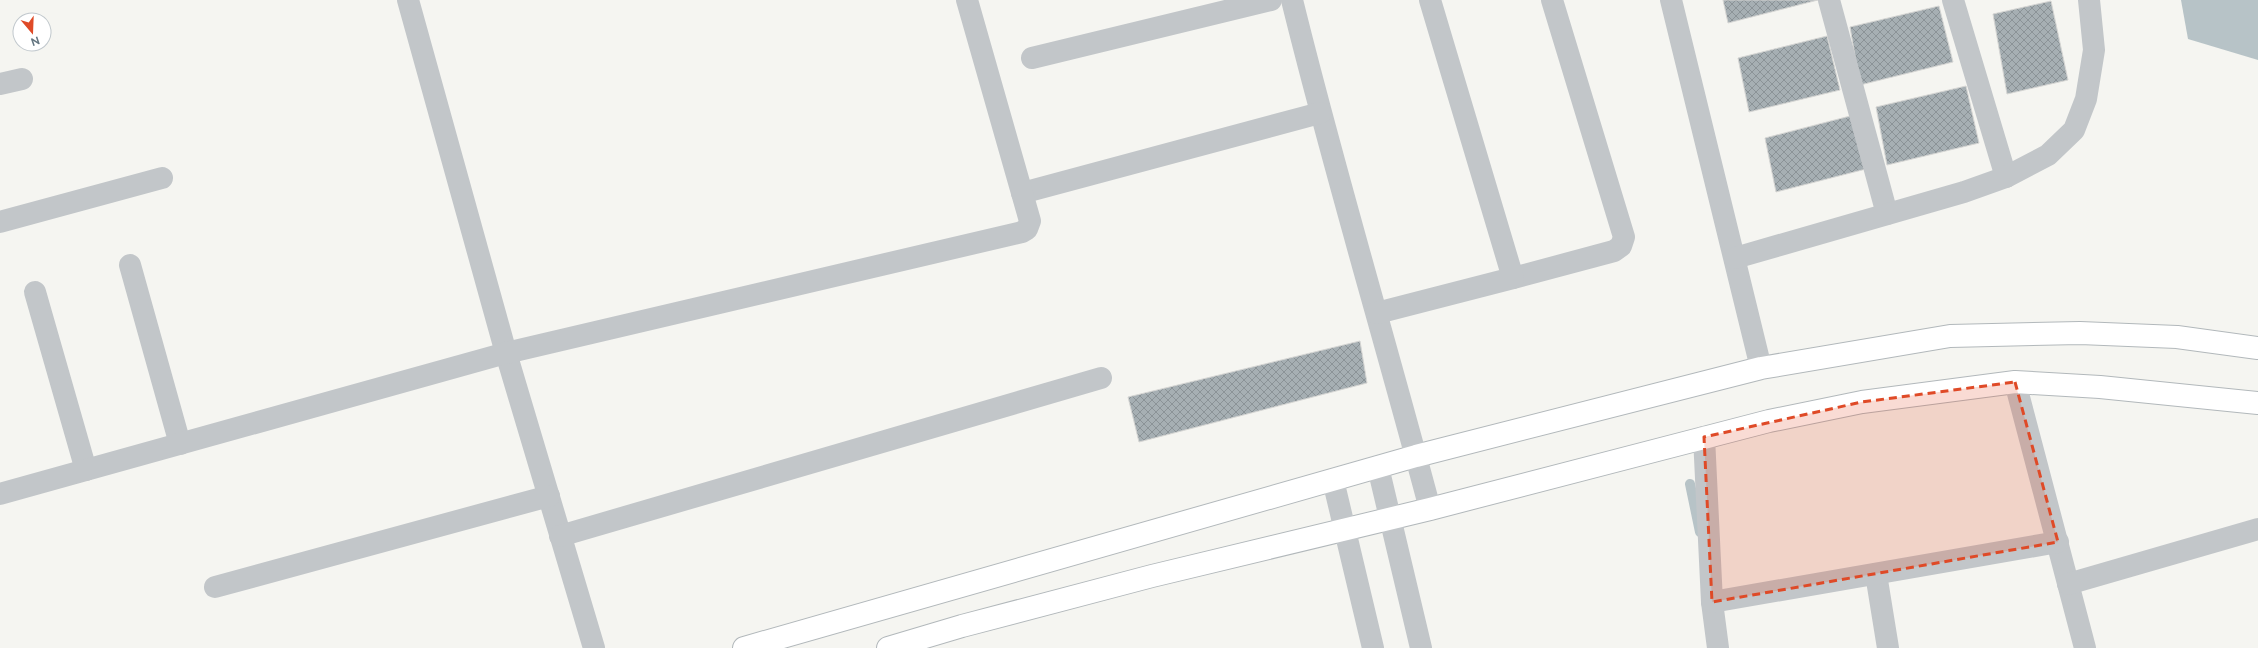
<svg xmlns="http://www.w3.org/2000/svg" width="2258" height="648" font-family="Raleway,sans-serif">
<defs>
<pattern id="building-cross-hatch" width="8" height="8" patternUnits="userSpaceOnUse"><rect width="8" height="8" fill="#a6afb3"/><path d="M0 0l8 8M0 8l8-8" fill="none" stroke="#8b9397"/></pattern>
</defs>
<rect width="100%" height="100%" fill="#f5f5f1"/>
<polygon fill="#b7c3c7" points="2181,0 2258,0 2258,60 2188,39"/>
<g fill="none" stroke-linecap="round" stroke-linejoin="round">
<polyline stroke="#b7c3c7" stroke-width="10" points="1690,484 1700,532"/>
</g>
<g fill="url(#building-cross-hatch)" stroke="#d6d6d4">
<polygon points="1723,0 1818,0 1728,23"/>
<polygon points="2051,1 2068,80 2007,94 1993,14"/>
<polygon points="1939,6 1953,62 1860,85 1850,27"/>
<polygon points="1827,36 1840,90 1749,112 1738,58"/>
<polygon points="1966,86 1979,143 1887,165 1876,107"/>
<polygon points="1854,115 1866,169 1776,192 1765,138"/>
<polygon points="1360,341 1367,383 1139,442 1128,397"/>
</g>
<g fill="none" stroke-linecap="round" stroke-linejoin="round">
<g stroke="#b2b8bb" stroke-width="24">
<g id="secondary">
<polyline points="744,648 1416,456 1761,368 1950,336 2080,333 2177,337 2258,348"/>
<polyline points="888,648 962,626 1152,576 1430,509 1769,421 1862,402 2015,382 2100,387 2258,403"/>
</g>
</g>
<g stroke="#c2c6c9" stroke-width="22">
<polyline points="408,0 506,353 594,648"/>
<path d="M 1292,0 C 1334,171 1385,339 1430,509"/>
<polyline points="1671,0 1761,368"/>
<polyline points="1829,0 1887,214"/>
<polyline points="1953,0 2006,177"/>
<polyline points="1032,58 1271,0"/>
<polyline points="0,84 22,79"/>
<polyline points="1022,193 1320,113"/>
<polyline points="0,222 162,178"/>
<polyline points="1735,258 1964,192 2006,177 2048,155 2074,130 2086,99 2094,50 2089,0"/>
<polyline points="130,265 180,444"/>
<polyline points="1513,278 1614,251 1621,246 1624,237 1552,0"/>
<polyline points="35,292 86,470"/>
<polyline points="1377,313 1513,278 1430,0"/>
<polyline points="2015,382 2085,648"/>
<polyline points="1704,437 1712,602 1718,648"/>
<polyline points="1378,467 1421,648"/>
<polyline points="1333,480 1373,648"/>
<polyline points="0,494 506,353 1022,232 1027,229 1030,221 967,0"/>
<polyline points="560,536 1101,378"/>
<polyline points="1876,574 1888,648"/>
<polyline points="2068,584 2258,529"/>
<polyline points="215,587 549,496"/>
<polyline points="1712,602 2058,542"/>
</g>
<use href="#secondary" stroke="#fff" stroke-width="22"/>
</g>
<path fill="#df4a27" fill-opacity="0.2" stroke="#df4a27" stroke-width="3" stroke-dasharray="8 5" stroke-linejoin="round" d="M 2015,382 L 2058,542 L 1712,602 L 1704,437 L 1862,402 Z"/>
<g transform="translate(32 32) rotate(161)"><circle r="19" fill="#ffffff" stroke="#c1c8cd"/>
<path d="M0-3L7 15L0 10L-7 15Z" fill="#df4a27"/>
<text y="-6" font-size="11" font-weight="bold" text-anchor="middle" fill="#647681">N</text>
</g>
</svg>
